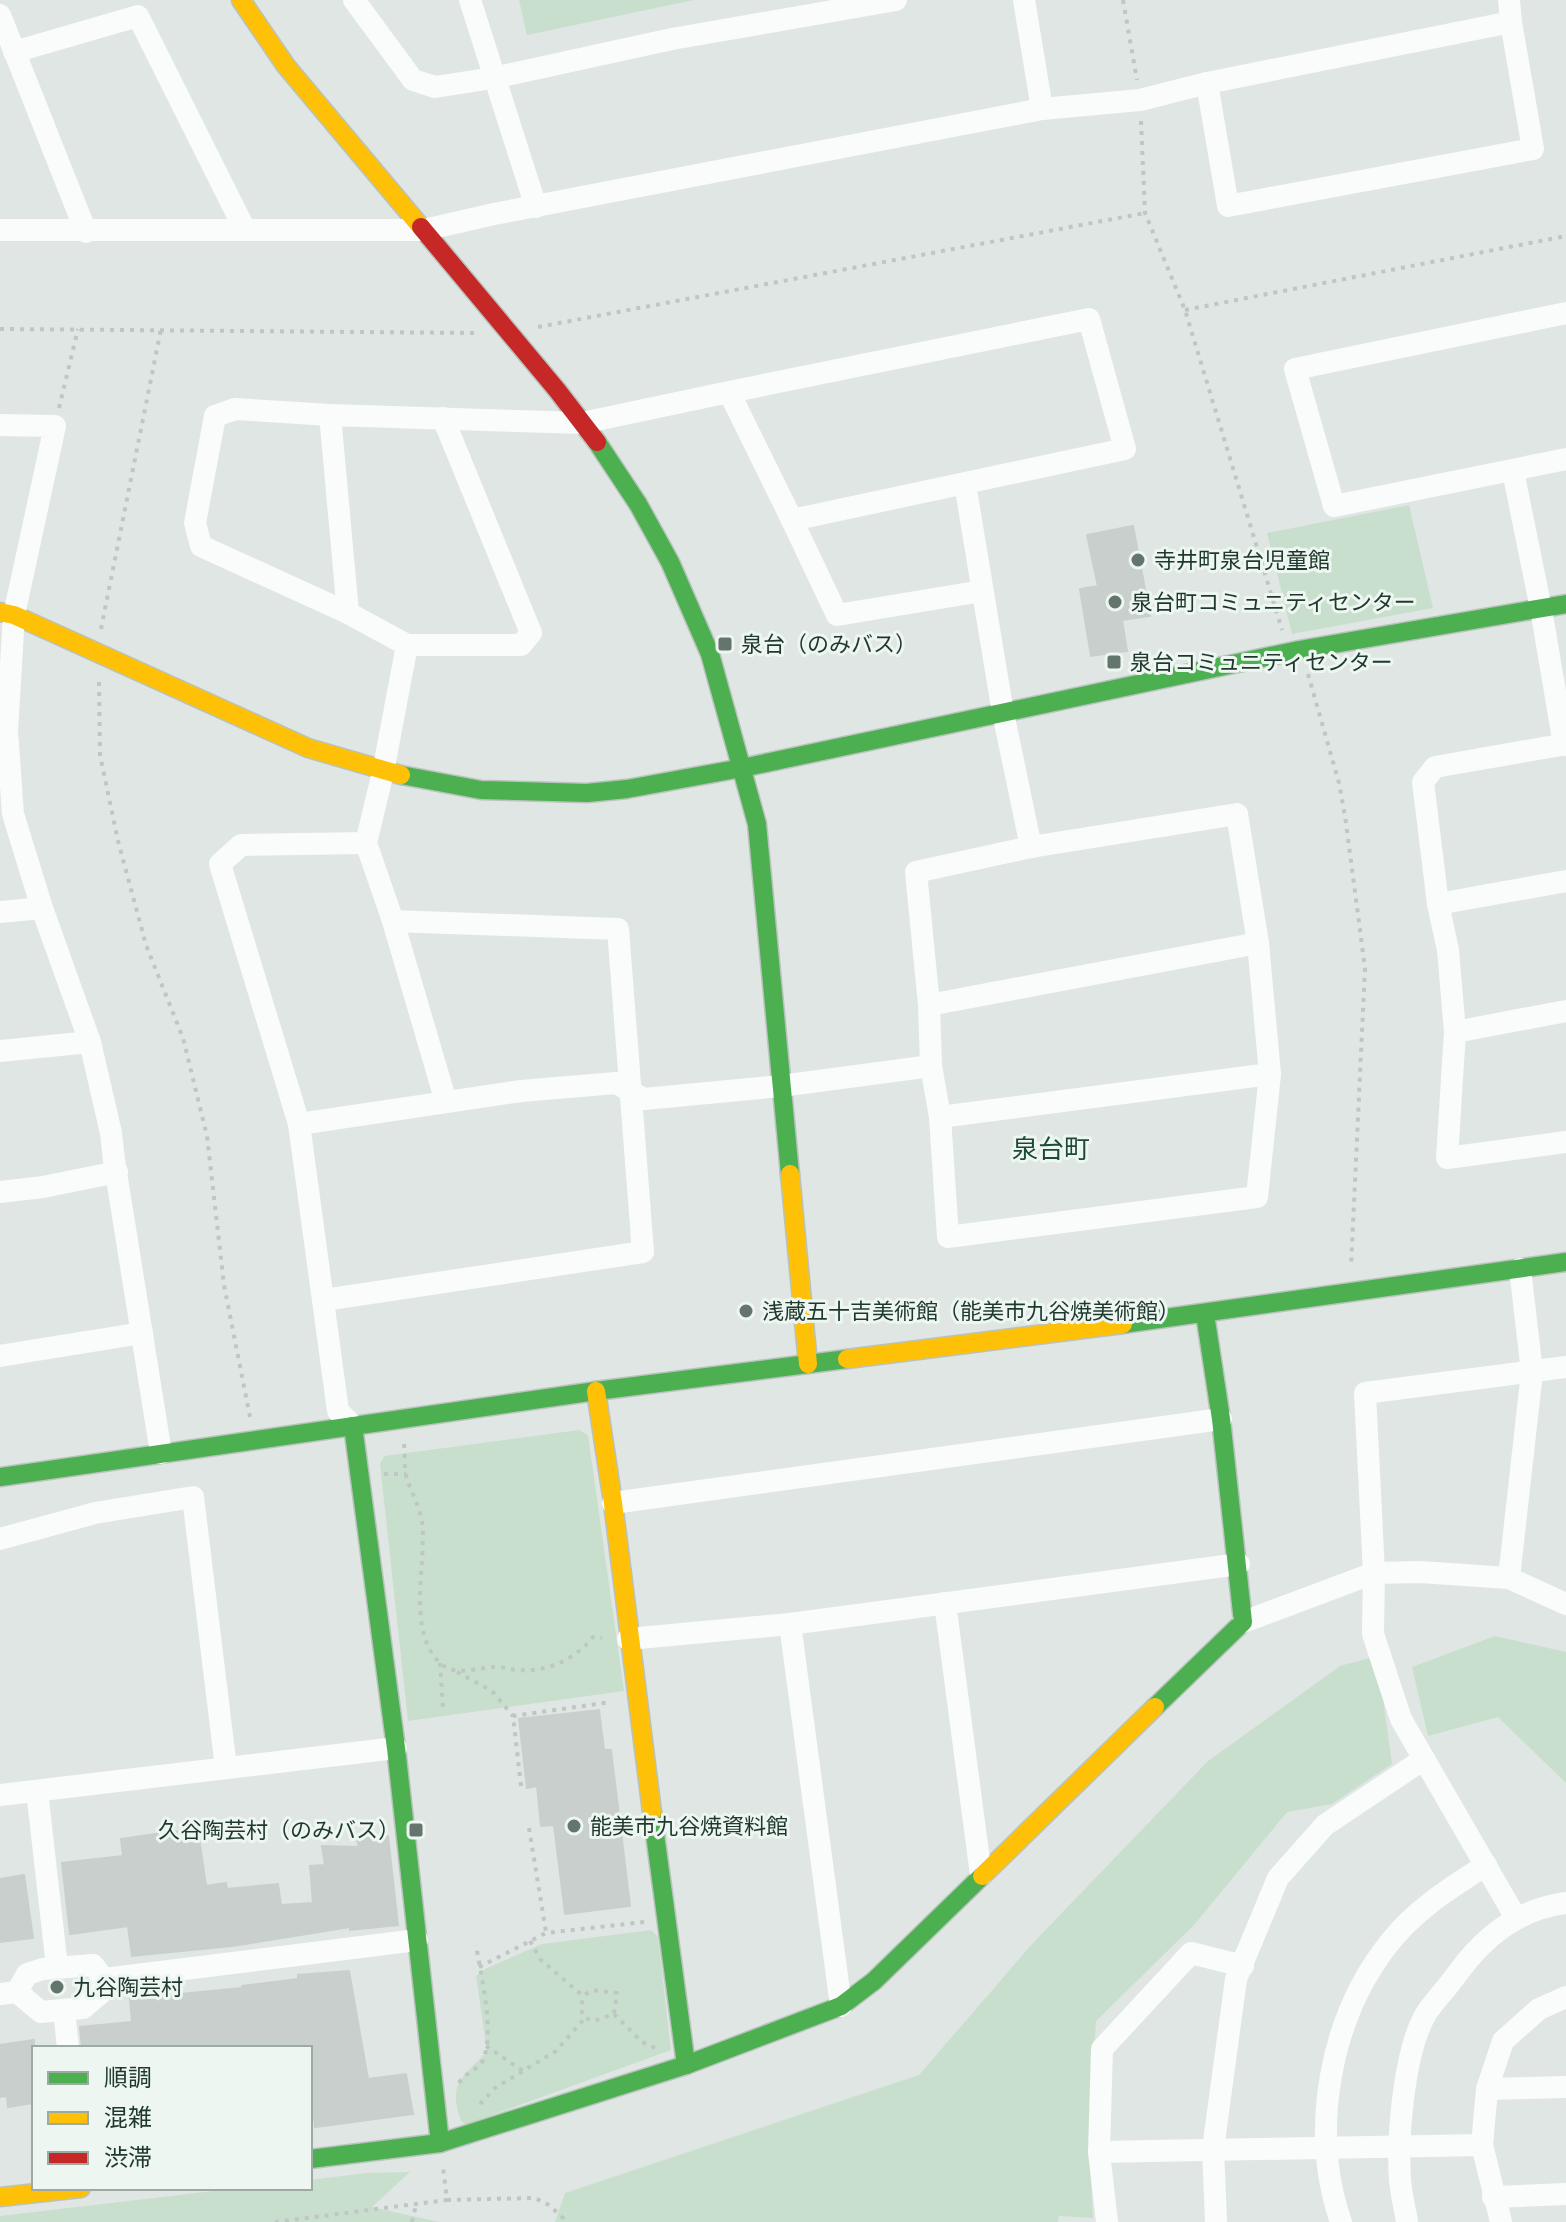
<svg xmlns="http://www.w3.org/2000/svg" width="1566" height="2222" font-family="Signika,'Noto Sans JP',sans-serif">
<rect width="100%" height="100%" fill="#e0e6e3"/>
<g fill="#c9dfcd">
<polygon points="519,0 694,0 527,35"/>
<polygon points="1409,505 1433,608 1292,634 1267,533"/>
<polygon points="579,1430 588,1435 624,1691 408,1721 380,1464 384,1456"/>
<polygon points="1495,1636 1566,1652 1566,1783 1498,1717 1428,1736 1412,1667"/>
<polygon points="1377,1656 1381,1663 1384,1706 1392,1764 1332,1804 1287,1812 1194,1925 1096,2021 1089,2138 1093,2218 1059,2216 1058,2222 555,2222 565,2193 919,2075 1032,1944 1208,1761 1340,1666"/>
<path d="M 651,1930 L 658,1937 L 671,2050 L 465,2125 C 459,2119 459,2115 457,2107 C 451,2078 471,2071 487,2051 L 476,1976 L 487,1968 L 542,1944 Z"/>
<polygon points="410,2172 372,2207 439,2222 0,2222 0,2216 239,2188 310,2188 310,2180 366,2173"/>
</g>
<g fill="#c9cfcc" stroke="#c9cfcc" stroke-width="2">
<polygon points="1133,526 1150,616 1122,620 1127,651 1091,656 1080,589 1098,586 1087,535"/>
<polygon points="599,1710 604,1750 611,1750 630,1906 565,1914 554,1825 541,1826 537,1786 527,1788 519,1719"/>
<polygon points="198,1831 206,1886 226,1883 227,1889 278,1884 281,1905 313,1903 310,1866 325,1865 322,1846 359,1847 357,1839 388,1836 398,1925 350,1930 350,1927 232,1946 132,1956 128,1926 70,1934 62,1863 123,1856 121,1839 168,1832"/>
<polygon points="24,1875 33,1938 0,1942 0,1879"/>
<polygon points="349,1971 368,2079 406,2074 413,2114 315,2127 310,2081 310,2048 82,2048 80,2027 132,2022 130,1999 242,1988 242,1986 298,1979 298,1975"/>
<polygon points="34,2040 34,2103 8,2107 7,2096 0,2097 0,2045"/>
</g>
<g fill="none" stroke-linecap="round" stroke-linejoin="round">
<g stroke="#b9c3be" stroke-width="21">
<g id="fast">
<polyline points="597,442 638,504 670,562 710,654 757,824 790,1174"/>
<polyline points="401,775 481,790 587,793 627,789 742,768 1299,650 1566,604"/>
<polyline points="1123,1324 1566,1262"/>
<polyline points="353,1426 396,1748 440,2143"/>
<polyline points="0,1477 596,1391 847,1359"/>
<polyline points="1155,1707 1243,1622 1221,1419 1205,1314"/>
<polyline points="652,1812 686,2065"/>
<polyline points="310,2159 440,2143 686,2065 841,2006 874,1981 982,1876"/>
</g>
</g>
<g stroke="#b9c3be" stroke-width="21">
<g id="slow">
<polyline points="241,0 286,66 421,227"/>
<polyline points="0,612 14,615 308,748 401,775"/>
<polyline points="790,1174 808,1364"/>
<polyline points="847,1359 1123,1324"/>
<polyline points="596,1391 613,1503 652,1812"/>
<polyline points="982,1876 1155,1707"/>
<polyline points="0,2197 81,2188"/>
</g>
</g>
<g stroke="#b9c3be" stroke-width="21">
<polyline id="jam" points="421,227 557,390 597,442"/>
</g>
<g stroke="#bec7c3" stroke-width="4" stroke-dasharray="4 6" stroke-linecap="butt">
<polyline points="1123,0 1137,80"/>
<polyline points="1141,121 1145,213 1185,310 1282,630"/>
<polyline points="1185,310 1566,236"/>
<polyline points="538,327 1145,213"/>
<polyline points="0,329 478,333"/>
<polyline points="59,408 78,329"/>
<polyline points="101,629 161,329"/>
<polyline points="1308,674 1339,783 1345,816 1365,968 1351,1267"/>
<polyline points="99,682 100,755 118,841 146,945 183,1038 207,1136 224,1285 250,1417"/>
<path d="M 404,1444 C 405,1454 404,1465 406,1475 C 410,1491 419,1504 422,1521 C 427,1563 406,1631 440,1663 C 458,1680 484,1663 505,1668 C 537,1676 573,1663 593,1637 L 602,1638"/>
<polyline points="384,1474 406,1474"/>
<polyline points="440,1663 443,1708"/>
<polyline points="457,1672 492,1691 513,1716"/>
<polyline points="521,1786 513,1716 611,1702"/>
<polyline points="529,1828 546,1932"/>
<polyline points="530,1941 541,1960 583,1996 592,1990 617,1993 614,2014 594,2021 585,2018 581,2010 583,1996"/>
<polyline points="479,1967 546,1933 644,1922"/>
<polyline points="614,2014 642,2042 655,2048"/>
<polyline points="486,2046 523,2071"/>
<path d="M 459,2083 C 465,2072 480,2070 484,2058 C 494,2028 481,1976 476,1945"/>
<polyline points="480,2104 495,2088 556,2051 585,2018"/>
<polyline points="447,2200 535,2198 549,2205 563,2218 564,2222"/>
<polyline points="275,2222 447,2200 443,2167"/>
<polyline points="412,2222 416,2205"/>
</g>
<g stroke="#fafbfb" stroke-width="22">
<polyline points="354,0 413,80 435,87 493,78 672,39 896,0"/>
<polyline points="470,0 536,207"/>
<polyline points="1024,0 1042,109"/>
<polyline points="0,15 86,232"/>
<polyline points="14,52 138,16 245,230"/>
<polyline points="1207,83 1228,206 1533,149 1511,22"/>
<polyline points="0,230 424,230 494,214 1042,109 1140,100 1207,83 1511,22 1509,0"/>
<polyline points="1566,313 1295,369 1334,506 1566,459"/>
<polyline points="330,415 235,409 215,416 195,523 201,546 348,613"/>
<polyline points="0,425 55,426 14,615 7,731 13,814 42,908 90,1042 111,1133 114,1160 161,1453"/>
<polyline points="1513,471 1541,609 1564,745"/>
<polyline points="965,484 1003,713 1031,847"/>
<polyline points="792,520 837,615 982,591"/>
<polyline points="407,645 521,645 531,633 443,418"/>
<polyline points="1566,744 1435,767 1423,782 1438,904 1448,950 1455,1032 1447,1158 1566,1142"/>
<polygon points="1237,814 1258,943 1270,1074 1257,1197 948,1237 940,1117 931,1066 929,1005 916,872 1031,847"/>
<polyline points="1438,904 1566,881"/>
<polyline points="0,912 42,908"/>
<polyline points="929,1005 1258,943"/>
<polyline points="1455,1032 1566,1011"/>
<polyline points="0,1051 90,1042"/>
<polyline points="446,1102 393,921 366,843 383,772 407,645 348,613 330,415 582,423 729,392 792,520 1125,449 1089,319 729,392"/>
<polyline points="940,1117 1270,1074"/>
<polyline points="299,1124 220,864 241,845 366,843"/>
<polyline points="0,1192 43,1187 117,1172"/>
<polyline points="324,1300 643,1252 618,929 393,921"/>
<polyline points="0,1356 142,1333"/>
<polyline points="353,1426 338,1411 299,1124 521,1091 616,1083 644,1099 781,1086 931,1066"/>
<polyline points="613,1503 1221,1419"/>
<polyline points="0,1539 95,1513 193,1497 226,1768"/>
<polyline points="1509,1578 1532,1372 1520,1269"/>
<polyline points="945,1603 981,1875"/>
<polyline points="1243,1622 1374,1573 1420,1572 1509,1578 1566,1604"/>
<polyline points="790,1624 841,2006"/>
<polyline points="628,1639 790,1624 1239,1564"/>
<polyline points="1424,1759 1401,1719 1373,1634 1374,1573 1365,1393 1566,1367"/>
<polyline points="37,1791 57,1967"/>
<polyline points="0,1795 396,1748"/>
<polyline points="104,1979 417,1940"/>
<polyline points="0,1994 17,1992 41,2012 83,2008 103,1991 104,1979 93,1965 43,1969 27,1974 17,1992"/>
<polyline points="64,2010 68,2048"/>
<polyline points="1487,2089 1566,2087"/>
<polyline points="1099,2152 1482,2145"/>
<polyline points="1493,2197 1566,2194"/>
<polyline points="1107,2222 1099,2152 1102,2049 1191,1953 1243,1966"/>
<polyline points="1216,2222 1213,2149 1236,1979 1278,1878 1325,1825 1424,1759 1516,1918"/>
<path d="M 1341,2222 C 1309,2130 1330,2017 1390,1942 C 1416,1909 1452,1887 1486,1865"/>
<path d="M 1407,2222 C 1405,2208 1401,2194 1400,2180 C 1397,2136 1404,2049 1427,2012 C 1436,1999 1448,1987 1457,1974 C 1485,1935 1519,1909 1566,1903"/>
<polyline points="1501,2222 1482,2145 1487,2089 1503,2041 1539,2009 1566,1997"/>
</g>
<use href="#fast" stroke="#4caf50" stroke-width="18"/>
<use href="#slow" stroke="#ffc107" stroke-width="18"/>
<use href="#jam" stroke="#c62828" stroke-width="18"/>
</g>
<g fill="#63756d" stroke="#edf6f0" stroke-width="3">
<circle cx="1138" cy="560" r="8"/>
<circle cx="1115" cy="602" r="8"/>
<rect x="717" y="636" width="16" height="16" rx="4"/>
<rect x="1106" y="654" width="16" height="16" rx="4"/>
<circle cx="746" cy="1311" r="8"/>
<circle cx="574" cy="1826" r="8"/>
<rect x="408" y="1822" width="16" height="16" rx="4"/>
<circle cx="57" cy="1987" r="8"/>
</g>
<g text-anchor="middle" dominant-baseline="central" stroke-width="6" stroke-linejoin="round" paint-order="stroke">
<g font-size="22" fill="#1f382e" stroke="#edf6f0" text-anchor="start">
<text x="1154" y="560">寺井町泉台児童館</text>
<text x="1131" y="602">泉台町コミュニティセンター</text>
<text x="741" y="644">泉台（のみバス）</text>
<text x="1130" y="662">泉台コミュニティセンター</text>
<text x="762" y="1311">浅蔵五十吉美術館（能美市九谷焼美術館）</text>
<text x="590" y="1826">能美市九谷焼資料館</text>
<text x="400" y="1830" text-anchor="end">久谷陶芸村（のみバス）</text>
<text x="73" y="1987">九谷陶芸村</text>
</g>
<g font-size="26" fill="#1c4938" stroke="#edf6f0">
<text x="1051" y="1150">泉台町</text>
</g>
</g>
<rect x="32" y="2046" width="280" height="144" fill="#edf6f0" stroke="#9baaa2" stroke-width="2"/>
<rect x="48" y="2072" width="40" height="12" fill="#4caf50" stroke="#9baaa2" stroke-width="2"/>
<text x="104" y="2086" font-size="24" fill="#1f382e">順調</text>
<rect x="48" y="2112" width="40" height="12" fill="#ffc107" stroke="#9baaa2" stroke-width="2"/>
<text x="104" y="2126" font-size="24" fill="#1f382e">混雑</text>
<rect x="48" y="2152" width="40" height="12" fill="#c62828" stroke="#9baaa2" stroke-width="2"/>
<text x="104" y="2166" font-size="24" fill="#1f382e">渋滞</text>
</svg>
